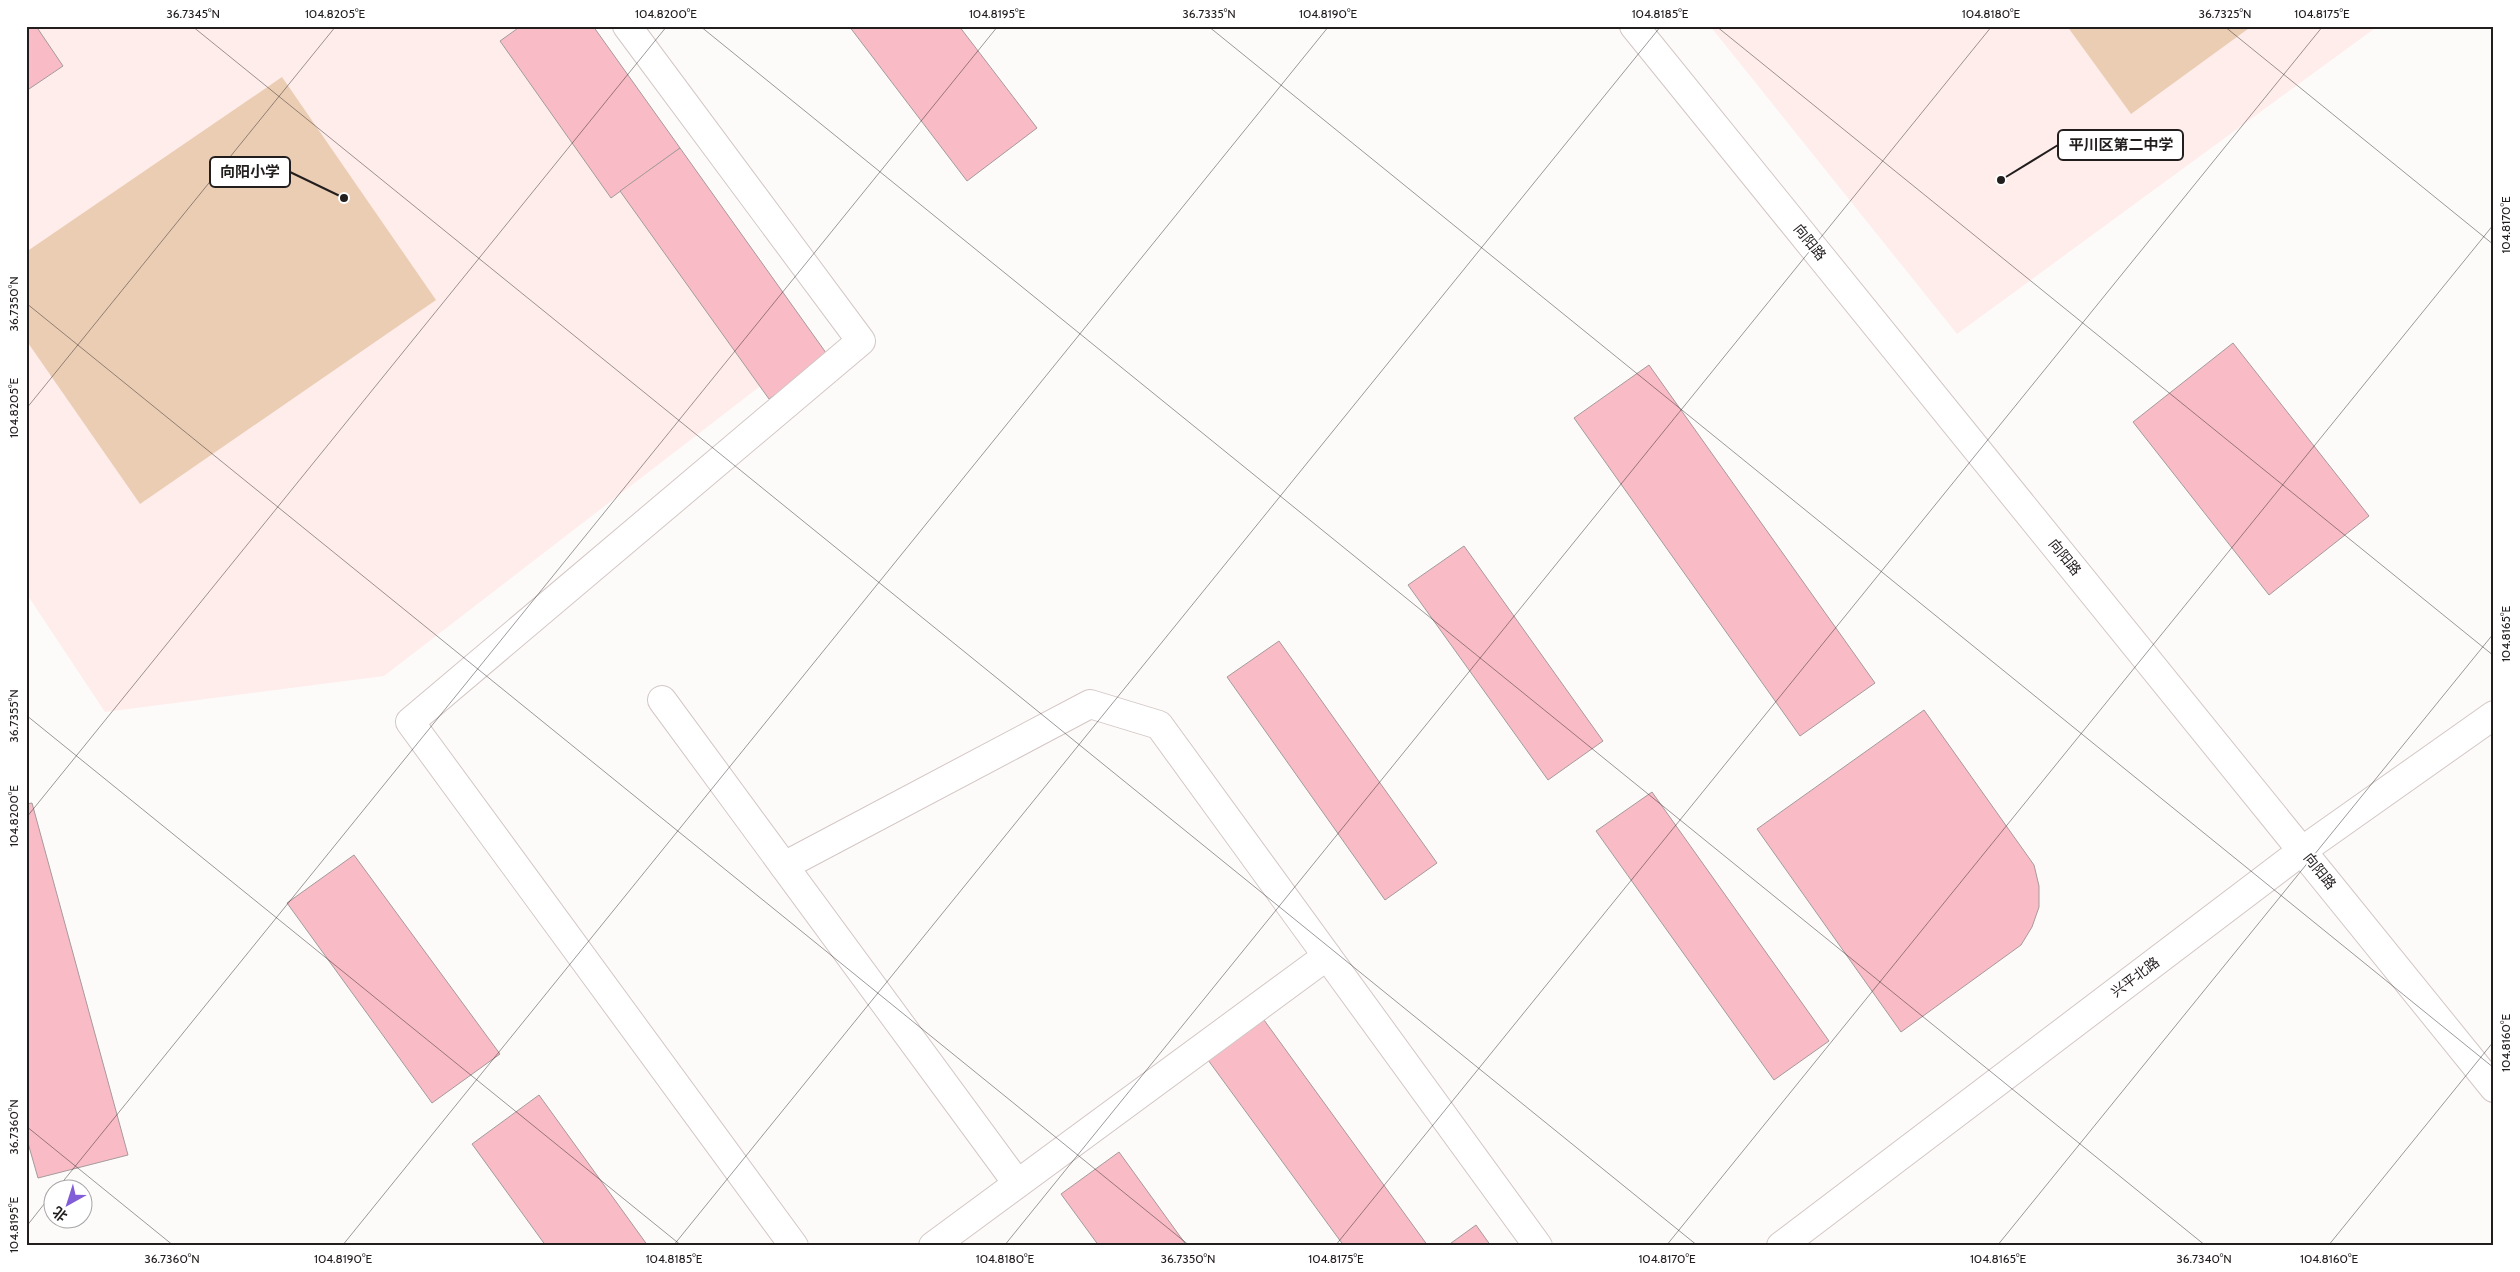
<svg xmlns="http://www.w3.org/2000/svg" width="2520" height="1272" font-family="Cabin,'Noto Sans SC',sans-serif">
<rect width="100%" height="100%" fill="#fdfbfa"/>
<g fill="#feedeb">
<polygon points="26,26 543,26 780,371 384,676 105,712 26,593"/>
<polygon points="1710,26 2378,26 1957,334"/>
</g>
<g fill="#ebcdb4">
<polygon points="2067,26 2252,26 2131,114"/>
<polygon points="282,77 436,300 140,504 26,340 26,252"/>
</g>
<g fill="#f9bbc5" stroke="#a59a9b">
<polygon points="26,26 36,26 63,66 26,91"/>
<polygon points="521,26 593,26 680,148 611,198 500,41"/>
<polygon points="849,26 959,26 1037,128 967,181"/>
<polygon points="680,148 829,357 769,399 620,191"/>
<polygon points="2233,343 2369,516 2269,595 2133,422"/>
<polygon points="1649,365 1875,683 1800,736 1574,418"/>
<polygon points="1464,546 1603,741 1548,780 1408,585"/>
<polygon points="1279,641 1437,863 1385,900 1227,677"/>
<polygon points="1924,710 2034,865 2039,886 2039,907 2032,927 2021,945 1901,1032 1757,829"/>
<polygon points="1652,792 1829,1041 1774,1080 1596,831"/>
<polygon points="32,803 128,1155 38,1178 26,1136 26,804"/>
<polygon points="354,855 500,1054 432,1103 287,903"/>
<polygon points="1264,1020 1428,1246 1344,1246 1208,1060"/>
<polygon points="539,1095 648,1246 546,1246 472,1144"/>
<polygon points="1119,1152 1187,1246 1099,1246 1061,1194"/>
<polygon points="1476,1225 1491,1246 1447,1246"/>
</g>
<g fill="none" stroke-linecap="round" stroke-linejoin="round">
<g stroke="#d3c7c5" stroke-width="30">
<g id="minor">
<polyline points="627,26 861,341 410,722 794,1246"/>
<polyline points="662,700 1017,1183"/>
<polyline points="784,866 1090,704 1159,725 1538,1246"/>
<polyline points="933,1246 1327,956"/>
<polyline points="1781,1246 2303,850"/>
</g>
</g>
<g stroke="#d3c7c5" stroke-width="30">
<g id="tertiary">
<polyline points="1634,26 2494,1088"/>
<polyline points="2303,850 2494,715"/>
</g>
</g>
<use href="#minor" stroke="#fff" stroke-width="28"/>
<use href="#tertiary" stroke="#fff" stroke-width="28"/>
</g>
<path fill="none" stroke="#231e1e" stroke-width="1" stroke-opacity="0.45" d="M 192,26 L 1698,1246M 700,26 L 2206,1246M 1208,26 L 2494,1068M 1716,26 L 2494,656M 2224,26 L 2494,245M 26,303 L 1190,1246M 26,409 L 336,26M 26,715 L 682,1246M 26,818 L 667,26M 26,1126 L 174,1246M 56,1190 L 998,26M 26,1227 L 52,1194M 342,1246 L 1329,26M 673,1246 L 1661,26M 1004,1246 L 1992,26M 1335,1246 L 2323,26M 1666,1246 L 2494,224M 1997,1246 L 2494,633M 2328,1246 L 2494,1041"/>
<g text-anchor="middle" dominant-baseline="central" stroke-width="4" stroke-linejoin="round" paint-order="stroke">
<g font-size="14" fill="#231e1e" stroke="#fff">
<text transform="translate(1810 242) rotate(51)">向阳路</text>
<text transform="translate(2065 557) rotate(51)">向阳路</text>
<text transform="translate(2320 871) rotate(51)">向阳路</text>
<text transform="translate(2135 977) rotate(-37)">兴平北路</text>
</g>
</g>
<path fill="none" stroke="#231e1e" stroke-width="2" d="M2001 180L2058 145M344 198L290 172"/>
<g fill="#231e1e" stroke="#fff" stroke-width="2">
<circle cx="2001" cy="180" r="5"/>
<circle cx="344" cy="198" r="5"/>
</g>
<g fill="#fff" stroke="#231e1e" stroke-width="2">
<rect x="2058" y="130" width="125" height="30" rx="5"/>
<rect x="210" y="157" width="80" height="30" rx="5"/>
</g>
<g font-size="15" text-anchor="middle" font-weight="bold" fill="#231e1e">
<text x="2121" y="150">平川区第二中学</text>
<text x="250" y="177">向阳小学</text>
</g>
<rect width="2520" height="1272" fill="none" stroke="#ffffff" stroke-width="55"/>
<g transform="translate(68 1204) rotate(219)"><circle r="24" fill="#ffffff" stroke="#a7a5a5"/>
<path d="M0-4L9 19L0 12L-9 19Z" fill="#815dd7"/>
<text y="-8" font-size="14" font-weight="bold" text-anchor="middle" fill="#231e1e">北</text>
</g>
<rect x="28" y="28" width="2464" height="1216" fill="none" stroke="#231e1e" stroke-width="2"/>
<g font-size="12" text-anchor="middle" fill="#231e1e">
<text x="193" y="18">36.7345°N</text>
<text x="335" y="18">104.8205°E</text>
<text x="666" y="18">104.8200°E</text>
<text x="997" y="18">104.8195°E</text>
<text x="1209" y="18">36.7335°N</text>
<text x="1328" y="18">104.8190°E</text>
<text x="1660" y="18">104.8185°E</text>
<text x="1991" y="18">104.8180°E</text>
<text x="2225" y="18">36.7325°N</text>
<text x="2322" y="18">104.8175°E</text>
<text transform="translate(2506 225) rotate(-90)" y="4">104.8170°E</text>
<text transform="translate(14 304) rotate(-90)" y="4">36.7350°N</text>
<text transform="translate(14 408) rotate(-90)" y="4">104.8205°E</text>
<text transform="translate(2506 634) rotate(-90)" y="4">104.8165°E</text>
<text transform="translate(14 716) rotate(-90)" y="4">36.7355°N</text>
<text transform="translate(14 816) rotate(-90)" y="4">104.8200°E</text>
<text transform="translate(2506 1043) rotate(-90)" y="4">104.8160°E</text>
<text transform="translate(14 1127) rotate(-90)" y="4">36.7360°N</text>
<text transform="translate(14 1225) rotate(-90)" y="4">104.8195°E</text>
<text x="172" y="1263">36.7360°N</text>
<text x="343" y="1263">104.8190°E</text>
<text x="674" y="1263">104.8185°E</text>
<text x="1005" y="1263">104.8180°E</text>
<text x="1188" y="1263">36.7350°N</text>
<text x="1336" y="1263">104.8175°E</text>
<text x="1667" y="1263">104.8170°E</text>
<text x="1998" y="1263">104.8165°E</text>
<text x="2204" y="1263">36.7340°N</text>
<text x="2329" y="1263">104.8160°E</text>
</g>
</svg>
